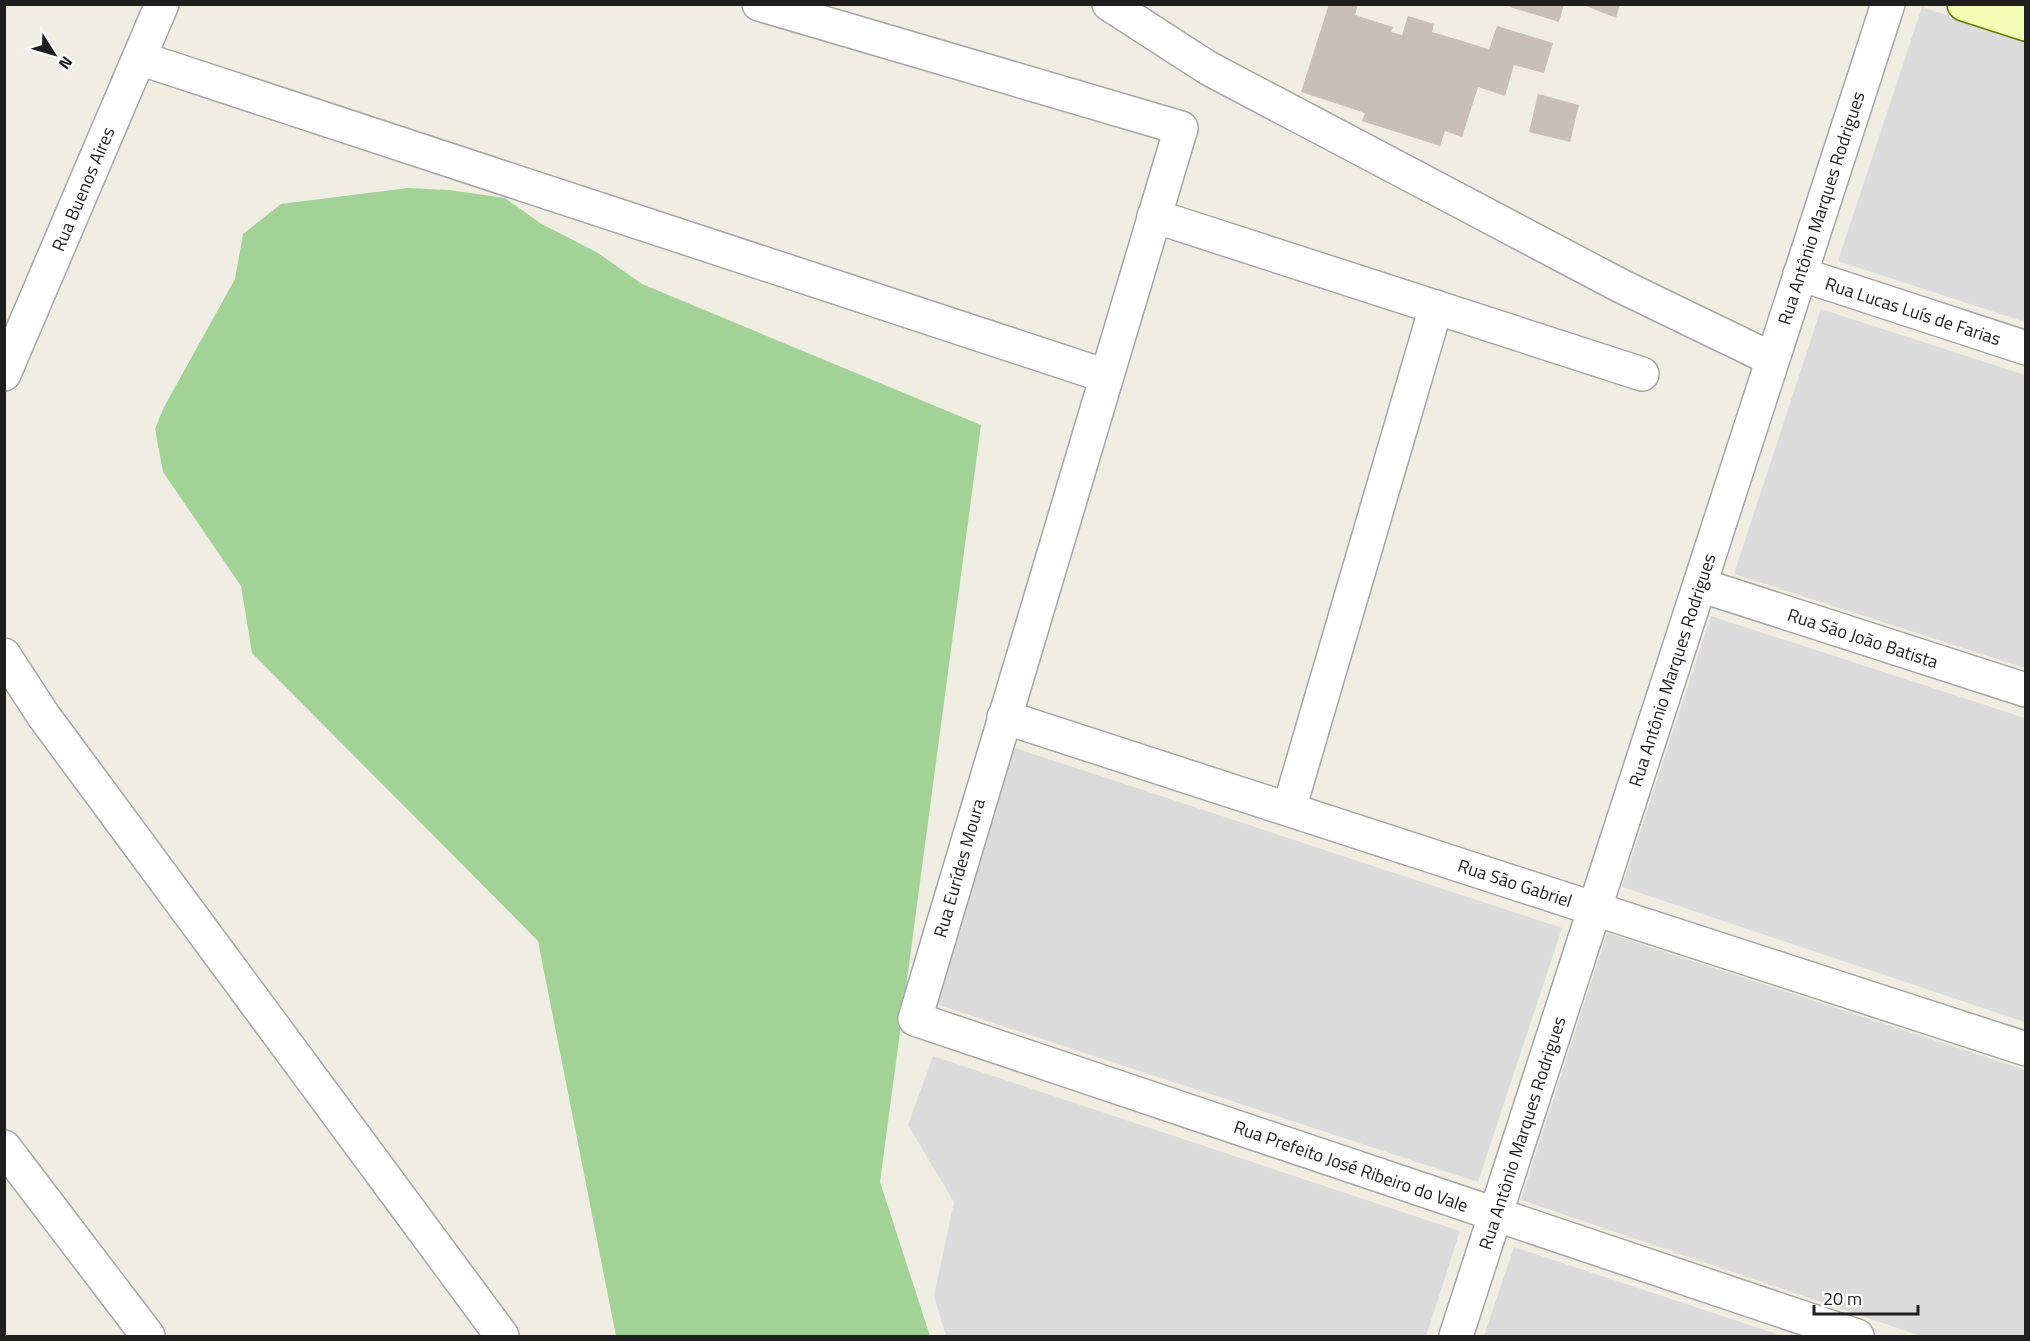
<svg xmlns="http://www.w3.org/2000/svg" width="2030" height="1341" font-family="'Titillium Web',sans-serif">
<rect width="100%" height="100%" fill="#f0ede3"/>
<g fill="#dcdbdb">
<polygon points="1922,7 2025,41 2025,322 1838,261"/>
<polygon points="1821,309 2025,375 2025,668 1734,574"/>
<polygon points="1711,616 2025,718 2025,1022 1622,887"/>
<polygon points="1015,748 1562,928 1478,1182 930,1002"/>
<polygon points="1607,933 2025,1070 2025,1336 1921,1336 1521,1200"/>
<polygon points="933,1056 1460,1231 1426,1336 946,1336 934,1296 954,1202 908,1125"/>
<polygon points="1514,1247 1783,1336 1484,1336"/>
</g>
<polygon fill="#a3d296" points="408,188 449,190 505,198 540,223 598,253 642,284 981,425 880,1182 930,1336 616,1336 538,941 252,653 241,586 163,472 155,429 164,407 235,279 243,234 281,204"/>
<g fill="#c8bfb6">
<polygon points="1329,4 1358,4 1355,15 1393,27 1391,32 1402,35 1408,16 1434,24 1432,32 1489,49 1497,26 1553,43 1544,73 1514,65 1505,96 1478,87 1462,137 1445,131 1440,146 1362,121 1365,113 1301,92"/>
<polygon points="1511,4 1564,4 1559,22 1510,7"/>
<polygon points="1581,4 1620,4 1616,18"/>
<polygon points="1538,94 1579,105 1570,142 1529,132"/>
</g>
<g fill="none" stroke-linecap="round" stroke-linejoin="round">
<g stroke="#a5a5a5" stroke-width="36">
<g id="street">
<polyline points="759,4 1181,128 915,1019 1857,1336"/>
<polyline points="1109,4 1208,68 1621,286 1772,359"/>
<polyline points="139,58 1106,376"/>
<polyline points="1154,216 1642,374"/>
<polyline points="1800,274 2026,348"/>
<polyline points="4,374 162,4"/>
<polyline points="1700,585 2026,690"/>
<polyline points="4,655 43,715 502,1336"/>
<polyline points="1004,717 2026,1049"/>
<polyline points="1289,809 1436,307"/>
<polyline points="4,1147 148,1336"/>
<polyline points="1456,1336 1888,4"/>
</g>
</g>
<g stroke="#647a00" stroke-width="36">
<polyline id="secondary" points="1964,4 2026,24"/>
</g>
<use href="#street" stroke="#fff" stroke-width="33"/>
<use href="#secondary" stroke="#f4fdb4" stroke-width="33"/>
</g>
<g text-anchor="middle" dominant-baseline="central" stroke-width="4.5" stroke-linejoin="round" paint-order="stroke">
<g font-size="18" fill="#1e1e1e" stroke="#fff">
<text transform="translate(83 189) rotate(-67)">Rua Buenos Aires</text>
<text transform="translate(1821 208) rotate(-72)">Rua Antônio Marques Rodrigues</text>
<text transform="translate(1913 311) rotate(18)">Rua Lucas Luís de Farias</text>
<text transform="translate(1863 638) rotate(18)">Rua São João Batista</text>
<text transform="translate(1672 670) rotate(-72)">Rua Antônio Marques Rodrigues</text>
<text transform="translate(959 868) rotate(-74)">Rua Eurídes Moura</text>
<text transform="translate(1515 883) rotate(18)">Rua São Gabriel</text>
<text transform="translate(1522 1133) rotate(-72)">Rua Antônio Marques Rodrigues</text>
<text transform="translate(1351 1166) rotate(19)">Rua Prefeito José Ribeiro do Vale</text>
</g>
</g>
<rect width="2030" height="1341" fill="none" stroke="#1e1e1e" stroke-width="12"/>
<g transform="translate(54 54) rotate(127)" stroke="#ffffff" stroke-width="4.5" paint-order="stroke">
<path d="M0-4.5L10 22L0 15L-10 22Z" fill="#1e1e1e"/>
<text y="-9" font-size="16" font-weight="bold" text-anchor="middle" fill="#1e1e1e">N</text>
</g>
<path d="M1814 1305v9h104v-9" fill="none" stroke="#1e1e1e" stroke-width="3"/>
<text x="1823" y="1305" font-size="18" fill="#1e1e1e" stroke="#ffffff" stroke-width="4.5" paint-order="stroke">20 m</text>
</svg>
